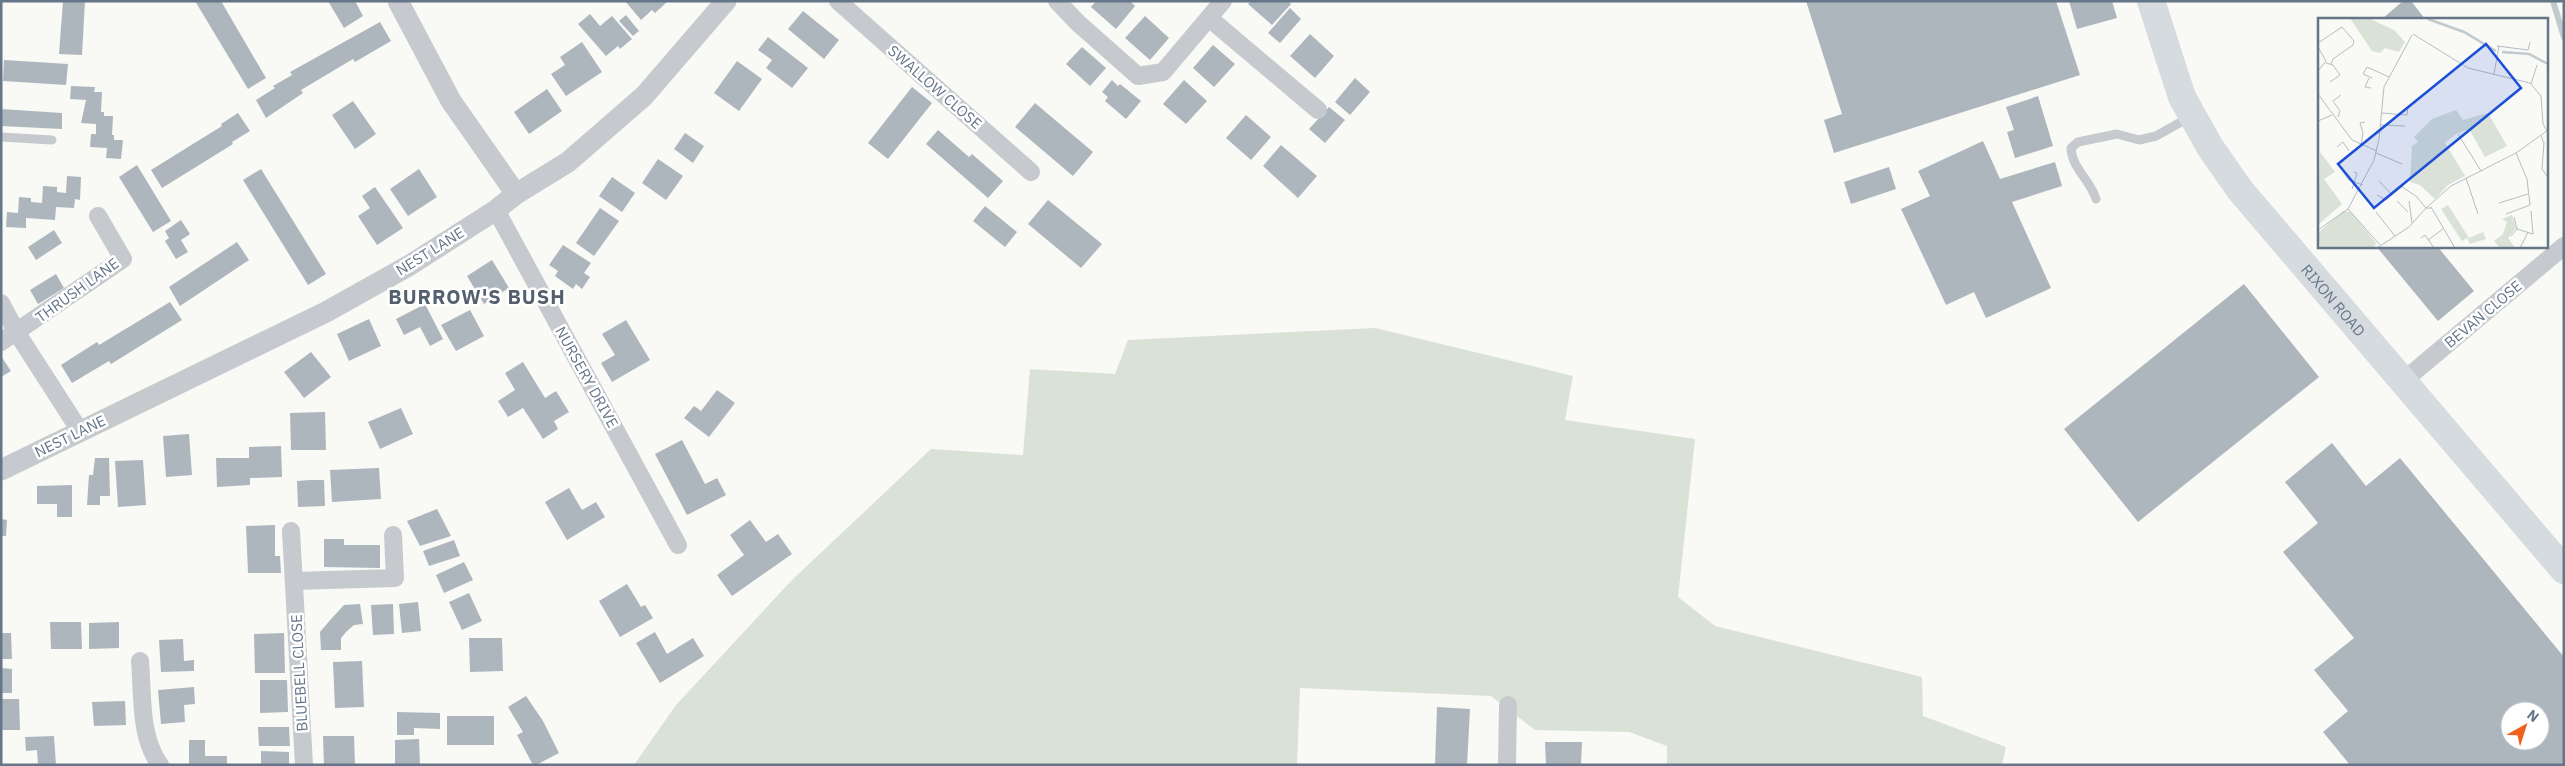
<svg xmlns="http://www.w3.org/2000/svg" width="2565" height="766" font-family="'IBM Plex Sans',sans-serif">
<rect width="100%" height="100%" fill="#f9f9f6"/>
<polygon fill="#dae1d7" points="1375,328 1573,376 1565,420 1695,439 1678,597 1715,626 1922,677 1923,716 2006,747 2002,765 1667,765 1667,746 1629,732 1535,730 1491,696 1300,688 1297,765 634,765 676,705 792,580 931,449 1023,455 1030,369 1115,374 1128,340"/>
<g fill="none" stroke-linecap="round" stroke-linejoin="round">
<polyline stroke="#c0cbd0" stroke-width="6" points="2553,1 2564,37"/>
</g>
<g fill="#aeb6bd" fill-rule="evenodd">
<polygon points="63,1 85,1 82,55 59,54"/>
<polygon points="195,1 221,1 266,78 248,89"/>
<polygon points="328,1 355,1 363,16 344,28"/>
<polygon points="625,1 668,1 655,13 652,10 641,20"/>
<polygon points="1096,1 1130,1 1135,6 1116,29 1091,7"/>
<polygon points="1251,1 1288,1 1291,4 1272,25 1248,4"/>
<polygon points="1806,1 2056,1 2080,75 1834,153 1824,120 1842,114"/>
<polygon points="2069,1 2112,1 2117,18 2077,29"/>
<polygon points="2403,1 2411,1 2425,19 2382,19"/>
<polygon points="1290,8 1301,19 1280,43 1268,33"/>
<polygon points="803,11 839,40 824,59 788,29"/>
<polygon points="590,14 600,26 612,16 632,39 620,49 618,46 606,56 578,24"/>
<polygon points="626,15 639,31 633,36 619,21"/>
<polygon points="1145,16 1169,38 1150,60 1125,38"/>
<polygon points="380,22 391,41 355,62 353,59 301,90 303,93 266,118 256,100 275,88 273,86 292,75 290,72"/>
<polygon points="1310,34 1334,56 1315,78 1290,56"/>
<polygon points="768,37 808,68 792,88 766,68 772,60 758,50"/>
<polygon points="582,42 602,72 566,96 551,74 565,65 560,57"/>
<polygon points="1213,45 1235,64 1214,87 1193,68"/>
<polygon points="1082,47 1106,68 1090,86 1066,64"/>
<polygon points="4,60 68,64 66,85 3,81"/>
<polygon points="737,61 762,79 739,111 714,93"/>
<polygon points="1355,78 1370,92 1350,115 1335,102"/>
<polygon points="1112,80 1118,86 1120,84 1141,101 1126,119 1105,101 1108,97 1102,92"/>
<polygon points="1184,80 1207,101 1186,124 1163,104"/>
<polygon points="71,86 95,87 94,92 102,92 101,112 104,112 104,116 113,116 112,135 114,135 114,140 123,140 121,159 106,158 107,148 90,147 91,134 96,134 96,124 81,123 86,100 70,99"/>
<polygon points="912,87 932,103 888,159 868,143"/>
<polygon points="547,89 562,111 529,134 514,112"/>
<polygon points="2038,96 2053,146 2015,158 2007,132 2014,130 2006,107"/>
<polygon points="353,101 376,134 355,149 332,115"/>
<polygon points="1035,103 1093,152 1073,176 1015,127"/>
<polygon points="1329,107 1345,120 1325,143 1309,129"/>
<polygon points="1,109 62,113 62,129 1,126"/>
<polygon points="238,113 250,131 232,142 233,144 162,188 151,170 222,126 221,124"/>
<polygon points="1246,115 1271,137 1251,160 1226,138"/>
<polygon points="938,130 969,157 972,154 1003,181 988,198 926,144"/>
<polygon points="685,133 704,146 693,163 674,149"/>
<polygon points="1983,141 2000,179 2055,162 2062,186 2012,202 2051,288 1986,318 1974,292 1946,305 1901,209 1930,196 1918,171"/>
<polygon points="1281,145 1317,176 1298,198 1263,166"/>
<polygon points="658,159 683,176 666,200 642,183"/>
<polygon points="137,165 171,221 153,232 119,177"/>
<polygon points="1889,167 1896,189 1851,204 1844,182"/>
<polygon points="261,169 326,274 308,285 243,180"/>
<polygon points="419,169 437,197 408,216 390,189"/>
<polygon points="67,176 81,177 80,200 75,199 74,208 56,207 55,220 26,218 26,228 6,227 7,212 18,213 19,197 31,198 31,202 42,203 43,186 57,187 57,192 66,193"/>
<polygon points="612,177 635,193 622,212 599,196"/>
<polygon points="375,187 403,228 377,245 358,216 370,208 362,196"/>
<polygon points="1048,200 1102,244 1081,268 1028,224"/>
<polygon points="985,206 1017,232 1005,247 973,221"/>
<polygon points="600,208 619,221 594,256 576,243"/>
<polygon points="181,220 190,234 181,240 188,252 176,259 165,241 169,238 165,231"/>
<polygon points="54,230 62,243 36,260 28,247"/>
<polygon points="237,242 249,260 180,306 169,287"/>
<polygon points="563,245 591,263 584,273 590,277 582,289 576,284 573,289 555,276 558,271 549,265"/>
<polygon points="2376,246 2437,246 2474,291 2438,321"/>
<polygon points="492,260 509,288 484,304 467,276"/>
<polygon points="56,274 64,288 38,304 30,290"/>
<polygon points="2244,284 2319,377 2138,522 2064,429"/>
<polygon points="170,302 182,320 111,364 109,361 72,383 61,365 97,342 99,345"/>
<polygon points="425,304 443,339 430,346 420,327 404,335 396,319"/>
<polygon points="470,310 484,336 456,351 441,325"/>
<polygon points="369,319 381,346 349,361 337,334"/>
<polygon points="626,320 650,360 612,382 601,363 615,355 602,334"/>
<polygon points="311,352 331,377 304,398 284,372"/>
<polygon points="1,356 11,371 1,377"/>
<polygon points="523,362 545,398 556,391 569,412 554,421 558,429 543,439 523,408 508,417 498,401 515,390 505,373"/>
<polygon points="717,390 735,403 709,437 684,418 694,406 701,411"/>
<polygon points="401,408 413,434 380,449 368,422"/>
<polygon points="325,412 326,450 291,450 290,413"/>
<polygon points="189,434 192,475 166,477 163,436"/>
<polygon points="682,440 705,484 717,478 726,495 687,515 655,454"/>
<path d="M 2332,443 L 2366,486 L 2400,458 L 2564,657 L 2564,765 L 2350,765 L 2323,732 L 2348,711 L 2314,670 L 2354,638 L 2283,552 L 2318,523 L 2285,482 ZM 2510,711 L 2540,711 L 2540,741 L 2510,741 Z"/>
<polygon points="281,446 282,477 250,478 250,485 217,487 216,458 249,458 249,447"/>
<polygon points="95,458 109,458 110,496 100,496 100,505 87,505 89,475 93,475"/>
<polygon points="143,460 146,505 118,507 115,461"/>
<polygon points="379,468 381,499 332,502 330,470"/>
<polygon points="310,480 324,480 325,506 298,507 297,481"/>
<polygon points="72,485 72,517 57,517 57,504 37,504 37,486"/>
<polygon points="569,488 582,510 596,502 605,517 567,540 545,502"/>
<polygon points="437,509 451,536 420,546 407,521"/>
<polygon points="1,519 7,520 6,536 1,536"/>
<polygon points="750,520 766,542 778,534 792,554 732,596 717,575 744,555 730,535"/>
<polygon points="275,525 275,556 280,556 281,573 248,573 246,526"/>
<polygon points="324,539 344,539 344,545 380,545 380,568 324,567"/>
<polygon points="454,540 460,556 429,566 423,551"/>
<polygon points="464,562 473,580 444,593 436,575"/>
<polygon points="627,584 641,607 645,605 653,618 620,637 599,601"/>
<polygon points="469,593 482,621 462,630 449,602"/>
<polygon points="418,602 421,631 402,633 399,604"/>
<polygon points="360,604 363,624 354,625 347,631 341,638 341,650 321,650 320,632 332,618 344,605"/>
<polygon points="393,604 394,634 373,635 371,605"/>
<polygon points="50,622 81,622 82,649 51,649"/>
<polygon points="119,622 119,648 89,649 89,623"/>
<polygon points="655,632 667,654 693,638 704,656 660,683 636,643"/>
<polygon points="1,633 11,633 12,659 1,659"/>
<polygon points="284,633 285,673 255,673 254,634"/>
<polygon points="469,638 502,638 503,671 470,672"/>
<polygon points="183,639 184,661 194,660 194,671 161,672 159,640"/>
<polygon points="362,661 364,707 335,708 333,662"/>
<polygon points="1,668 12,669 12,693 1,693"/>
<polygon points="260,680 287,680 288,712 260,713"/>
<polygon points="194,687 195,704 184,705 185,722 161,724 158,690"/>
<polygon points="526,696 543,721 559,753 536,765 533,765 517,735 523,732 508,707"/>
<polygon points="1,699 19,699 20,730 1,730"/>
<polygon points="125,701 126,725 94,726 92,702"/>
<polygon points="1437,707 1470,709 1467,765 1435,765"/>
<polygon points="397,712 440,713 440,729 414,728 414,735 397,735"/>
<rect x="447" y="716" width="47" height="29"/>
<polygon points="258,727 289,727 290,746 259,746"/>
<polygon points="54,736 56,765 38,765 37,750 26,751 25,737"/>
<polygon points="323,736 354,736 355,764 324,765"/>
<polygon points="419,739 420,765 395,765 395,740"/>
<polygon points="189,740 205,740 205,756 227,756 227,765 189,765"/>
<polygon points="1545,742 1582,742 1581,765 1546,765"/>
<polygon points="261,751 289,752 289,765 261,765"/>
</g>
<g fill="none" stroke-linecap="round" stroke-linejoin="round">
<g stroke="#c6c9ce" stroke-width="9">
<polyline points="1,137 52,140"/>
<path d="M 2096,199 C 2090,179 2072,169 2071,148 L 2078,142 L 2117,134 L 2139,140 L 2156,136 L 2190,117"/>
</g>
<g stroke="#c6c9ce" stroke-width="18">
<polyline points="838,1 1031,172"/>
<polyline points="1057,1 1078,23 1138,76 1163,72 1223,1"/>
<polyline points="1209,18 1318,110"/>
<polyline points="496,210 678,545"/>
<polyline points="1,303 17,333 80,431"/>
<polyline points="1,342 123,259 98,216"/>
<polyline points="2402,382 2564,246"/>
<polyline points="291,531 304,765"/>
<polyline points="294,581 395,578 393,535"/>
<path d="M 140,661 C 143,695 139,736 160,765"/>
<polyline points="1507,765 1508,705"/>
</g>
<g stroke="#c6c9ce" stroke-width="21">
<polyline points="398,1 451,101 516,194"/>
<polyline points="1,470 326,312 410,265 496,210 516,194 568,162 644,96 726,1"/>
</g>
<path stroke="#d6dbe0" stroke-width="28" id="s1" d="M 2151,1 L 2182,97 L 2210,147 L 2240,190 L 2564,570"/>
</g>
<g text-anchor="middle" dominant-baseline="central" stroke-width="5" stroke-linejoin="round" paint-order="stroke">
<g font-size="15" fill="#657689" stroke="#fff">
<text transform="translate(935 87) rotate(41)">SWALLOW CLOSE</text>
<text transform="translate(430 251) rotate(-32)">NEST LANE</text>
<text transform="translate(77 290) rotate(-36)">THRUSH LANE</text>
<text stroke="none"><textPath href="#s1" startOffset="355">RIXON ROAD</textPath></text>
<text transform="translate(2483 314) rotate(-40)">BEVAN CLOSE</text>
<text transform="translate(587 377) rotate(61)">NURSERY DRIVE</text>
<text transform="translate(70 436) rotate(-26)">NEST LANE</text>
<text transform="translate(299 673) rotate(-93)">BLUEBELL CLOSE</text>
</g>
<g font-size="20" font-weight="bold" letter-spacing="1" fill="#54606e" stroke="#fff">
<text x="477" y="296">BURROW'S BUSH</text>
</g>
</g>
<g transform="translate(2318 18)">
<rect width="230" height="230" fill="#f9f9f6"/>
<path d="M 32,0 L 50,0 L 76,12 L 87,24 L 81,34 L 67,30 L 62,35 L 54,33 ZM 138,92 L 145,102 L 170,95 L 189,128 L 167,139 L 151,111 L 138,116 L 127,125 L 147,158 L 130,167 L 117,181 L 102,167 L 92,164 L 94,128 L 100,124 L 96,119 L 114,101 ZM 2,134 L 17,154 L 6,161 L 24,186 L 0,207 ZM 130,187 L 151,220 L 165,214 L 168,221 L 152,226 L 149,220 L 144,223 L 123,191 ZM 25,193 L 33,194 L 58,225 L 56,230 L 2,230 L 0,215 ZM 194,197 L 198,210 L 190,220 L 197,230 L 182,230 L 176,223 L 185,216 L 189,204 L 184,201 Z" fill="#dae1d7"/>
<path fill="none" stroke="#c0cbd0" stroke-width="2.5" d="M 110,1 L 146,14 L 178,33M 184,34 L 211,36 L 230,46"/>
<path fill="none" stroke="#b5bdc4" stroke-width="1" d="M 95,16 L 150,50 L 212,65 L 223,78 L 225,106 L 229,113M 0,25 L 24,9 L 36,23 L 35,27 L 15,41 L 13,46M 179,28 L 210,32 L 212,24M 0,29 L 8,43 L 0,53M 8,45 L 15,47 L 22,57 L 12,64M 176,56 L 181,28M 51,60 L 47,69 L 53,70M 54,60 L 45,56 L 49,49 L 71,59M 213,66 L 219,47M 0,76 L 34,122 L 59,133M 63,95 L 89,97 L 90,88M 20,99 L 22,93 L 15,83 L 23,77M 0,103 L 14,97M 62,107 L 87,108M 140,116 L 163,153M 223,118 L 226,125 L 224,151 L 229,158M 43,127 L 45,115 L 42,105 L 47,104M 19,129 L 25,124 L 31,133M 58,135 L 84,146M 24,152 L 31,162 L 45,167M 148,160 L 160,196M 61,163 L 74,177M 84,169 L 98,178 L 108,190M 34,171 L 39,155 L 36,154M 59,177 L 68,182 L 86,167M 79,183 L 90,194M 91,183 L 94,205M 181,185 L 210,176M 113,189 L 137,230M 113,190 L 108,190 L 133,168 L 198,135 L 230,112M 30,191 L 56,142 L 61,121 L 66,69 L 94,17M 30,191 L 62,227M 58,194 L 77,218M 188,196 L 212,187 L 209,161 L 198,135M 199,211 L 215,216 L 213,193M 0,212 L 30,191M 193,218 L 199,211 L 196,199M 103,220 L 107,217 L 116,230M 110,222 L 125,211M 59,230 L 91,209 L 108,190M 202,230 L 210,214"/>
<path fill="#1d4ed8" fill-opacity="0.15" stroke="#1d4ed8" stroke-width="2.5" d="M 168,26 L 203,70 L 56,190 L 20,146 Z"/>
<rect width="230" height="230" fill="none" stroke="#657689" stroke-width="2.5"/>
</g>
<rect width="2565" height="766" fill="none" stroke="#657689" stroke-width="5"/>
<g transform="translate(2525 726) rotate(39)"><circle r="24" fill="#ffffff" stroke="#c1c8d0"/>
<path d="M0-4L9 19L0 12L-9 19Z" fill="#f0611f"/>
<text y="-8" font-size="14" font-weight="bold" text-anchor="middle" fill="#657689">N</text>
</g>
</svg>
